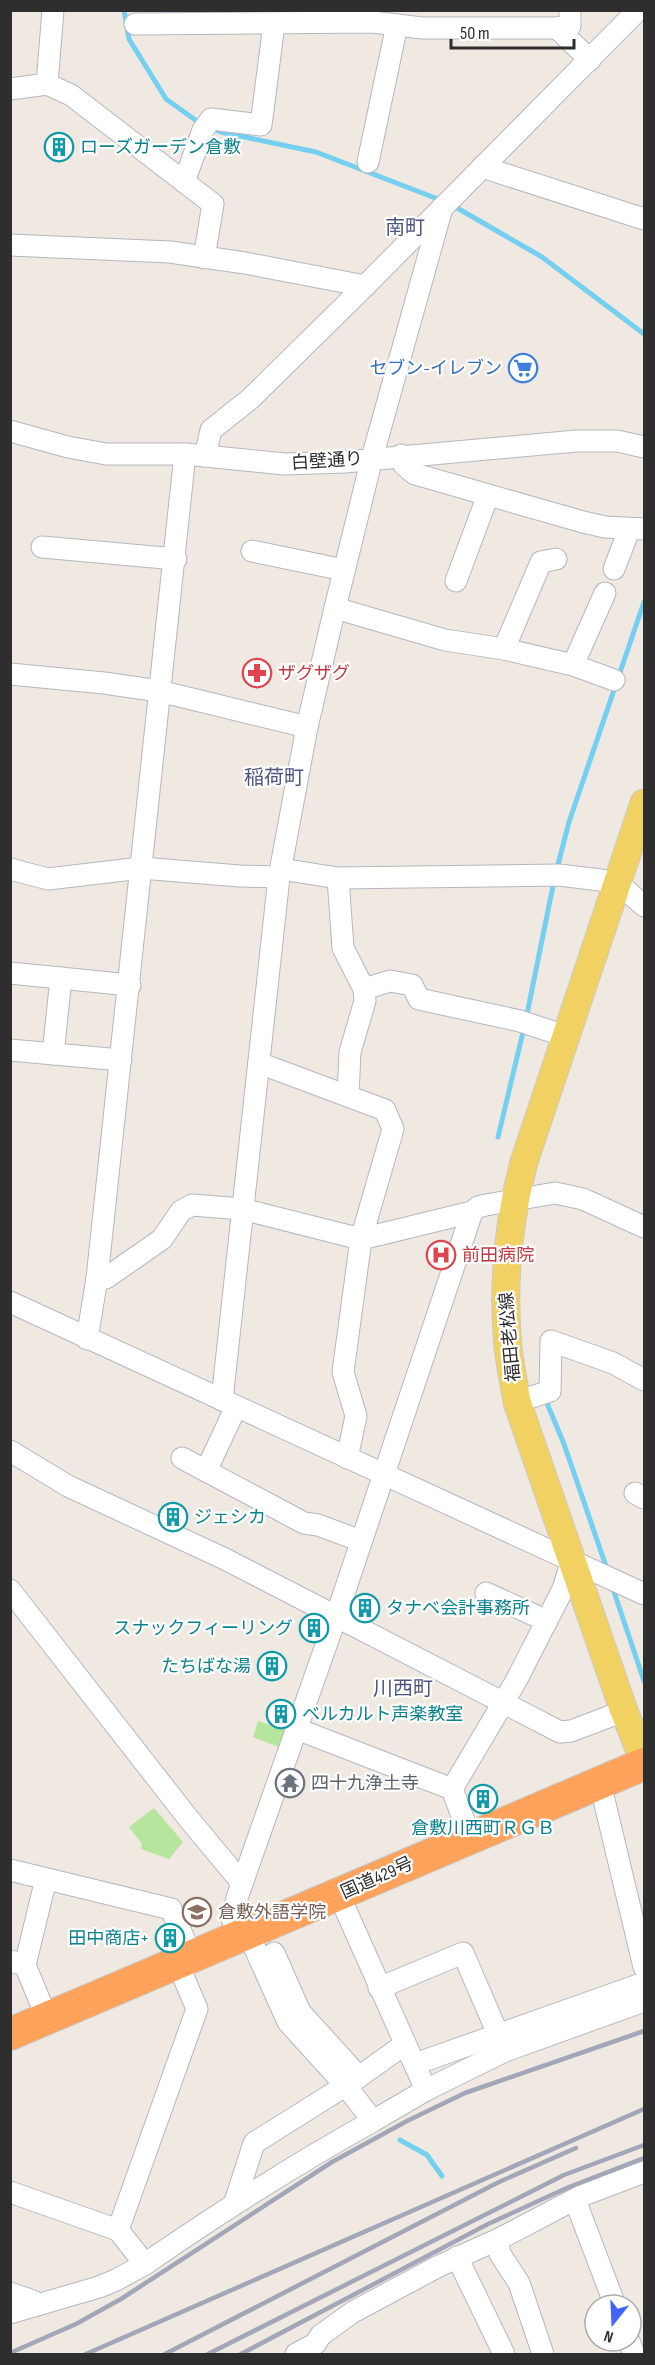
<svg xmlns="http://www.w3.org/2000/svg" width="655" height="2365" font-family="'Sofia Sans Condensed','Noto Sans JP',sans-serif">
<rect width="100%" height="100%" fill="#efe9e1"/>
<g fill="#b6e59e">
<polygon points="258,1721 288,1731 281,1748 253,1737"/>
<polygon points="154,1808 183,1842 169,1859 141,1849 142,1844 129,1827"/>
</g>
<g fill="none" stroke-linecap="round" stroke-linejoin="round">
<g stroke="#75cff0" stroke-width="5">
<polyline points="124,10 129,39 166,99 201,124"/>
<polyline points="210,128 221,132 316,152 443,201"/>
<polyline points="452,205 542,257 644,334"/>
<polyline points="556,872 569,822 644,602"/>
<polyline points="526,1019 554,881"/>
<polyline points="498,1137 524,1028"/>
<polyline points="546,1401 564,1444 608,1572"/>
<polyline points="612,1586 644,1681"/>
<polyline points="245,1899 253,1921"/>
<polyline points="400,2140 427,2155 442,2176"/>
</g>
<g stroke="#b4b7c1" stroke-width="23">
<g id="minor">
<polyline points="135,24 372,22 422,28 557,28 590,60"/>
<polyline points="557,28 570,26 570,10"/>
<polyline points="47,84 71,95 213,204 204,258"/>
<polyline points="10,89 47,84 53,10"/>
<polyline points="368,162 397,25"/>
<polyline points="482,167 644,219"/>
<polyline points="184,182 203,130 211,119 261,125 274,24"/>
<polyline points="10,245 170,252 245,263 365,286"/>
<polyline points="10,431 68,447 106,454 185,454 285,464 345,462 576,441 617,441 644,447"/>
<polyline points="401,455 404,465 415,474 583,522 605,527 644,529"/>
<polyline points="205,456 211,430 250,399 365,286 638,10"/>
<polyline points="42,547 176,559"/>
<polyline points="252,551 344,570"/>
<polyline points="614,569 629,530"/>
<polyline points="456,581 488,495"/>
<polyline points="335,608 445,640 504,649 573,665 614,680"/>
<polyline points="504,649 541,562 556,559"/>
<polyline points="573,665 605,593"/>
<polyline points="10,674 104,683 159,691 307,727"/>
<polyline points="10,869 48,879 141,868 240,876 279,877"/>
<polyline points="281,869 338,878 559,875 617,882 644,906"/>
<polyline points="338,878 343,948 364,989 365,1001 350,1052 348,1096"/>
<polyline points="10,973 130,985"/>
<polyline points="364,989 390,981 412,985 419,999 520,1021 565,1036"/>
<polyline points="10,1050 121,1060"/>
<polyline points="53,1054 61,978"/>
<polyline points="259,1063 385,1110 393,1129 361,1239 343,1372 356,1416 347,1458"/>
<polyline points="97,1278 106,1278 162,1239 181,1211 192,1205 242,1209 361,1239 472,1212 478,1207 486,1205 555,1193 583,1199 644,1227"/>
<polyline points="10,1302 644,1594"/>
<polyline points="87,1339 97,1278 185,454"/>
<polyline points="222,1400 279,877 307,727 335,608 372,458 442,208"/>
<polyline points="517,1402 550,1391 551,1341 613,1363 644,1380"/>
<polyline points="10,1451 68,1486 225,1559 560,1732 571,1731 624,1711"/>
<polyline points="182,1458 304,1523 318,1525 361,1541"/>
<polyline points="206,1471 236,1407"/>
<polyline points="635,1493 644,1498"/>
<polyline points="10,1590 188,1818 242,1883"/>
<polyline points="486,1593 547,1621"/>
<polyline points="297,1729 452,1789 470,1837"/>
<polyline points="600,1783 644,1967"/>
<polyline points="452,1789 516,1681 563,1589 572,1560"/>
<polyline points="10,1870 171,1909 192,1957"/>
<polyline points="248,1933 288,2022 346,2086 373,2121 426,2090 339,1895"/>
<polyline points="239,1937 232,1918 237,1898 336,1617 472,1212"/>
<polyline points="274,1953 300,2012 359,2077"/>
<polyline points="10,1961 25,1965 47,2018"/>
<polyline points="25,1965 46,1879"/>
<polyline points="379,1988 463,1953 504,2048"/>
<polyline points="415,2064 644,1983"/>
<polyline points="426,2090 505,2051 644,2001"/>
<polyline points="10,2192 118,2230 197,2009 178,1964"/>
<polyline points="575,2200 615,2305"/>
<polyline points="235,2202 254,2143 356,2079 405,2044"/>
<path d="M 118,2230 L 145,2264 C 219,2213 294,2165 373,2121"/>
<polyline points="501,2238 498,2243 500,2254 519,2283 543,2354"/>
<polyline points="457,2257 504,2354"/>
<polyline points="10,2293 33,2301 37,2305"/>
<polyline points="10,2313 99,2287 116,2280 145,2264"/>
<polyline points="629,2341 634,2354"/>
<polyline points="296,2354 315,2344 321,2335 353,2312 437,2267 501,2238 581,2196 644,2172"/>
</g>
</g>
<g stroke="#c9c9c9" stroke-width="29">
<path id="major" d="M 644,803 L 524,1162 C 508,1223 502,1284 508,1347 C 510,1365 514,1384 517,1402 L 624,1711 L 644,1761"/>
</g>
<g stroke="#c9c9c9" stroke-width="34">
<polyline id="highway" points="10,2034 644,1764"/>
</g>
<use href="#minor" stroke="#fff" stroke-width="21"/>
<use href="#major" stroke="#f2d163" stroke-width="27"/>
<use href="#highway" stroke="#ffa35c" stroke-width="32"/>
<g stroke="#a3a6b8" stroke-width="4.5">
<polyline points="10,2353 76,2324 121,2299 332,2162 407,2121 465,2093 644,2031"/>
<polyline points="86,2354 644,2109"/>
<polyline points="165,2354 499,2182 576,2148"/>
<polyline points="208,2354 564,2175 644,2145"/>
<polyline points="241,2354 488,2224 569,2187 644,2158"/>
</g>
</g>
<defs>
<g id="building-ring" transform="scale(1.5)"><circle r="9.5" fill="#fff" stroke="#0f9aa8" stroke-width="1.5"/><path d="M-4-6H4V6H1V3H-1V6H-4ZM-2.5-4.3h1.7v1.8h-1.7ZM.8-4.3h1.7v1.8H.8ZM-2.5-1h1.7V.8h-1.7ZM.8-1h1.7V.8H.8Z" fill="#0f9aa8"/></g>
<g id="supermarket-ring" transform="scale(1.5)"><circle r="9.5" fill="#fff" stroke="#3f7fe0" stroke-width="1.5"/><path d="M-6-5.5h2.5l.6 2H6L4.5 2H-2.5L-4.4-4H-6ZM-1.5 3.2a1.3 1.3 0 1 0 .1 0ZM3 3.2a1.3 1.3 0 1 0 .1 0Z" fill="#3f7fe0"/></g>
<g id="pharmacy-ring" transform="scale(1.5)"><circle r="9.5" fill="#fff" stroke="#e0444e" stroke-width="1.5"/><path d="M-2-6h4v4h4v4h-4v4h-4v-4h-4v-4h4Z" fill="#e0444e"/></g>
<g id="hospital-ring" transform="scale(1.5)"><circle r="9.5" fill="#fff" stroke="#e0444e" stroke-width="1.5"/><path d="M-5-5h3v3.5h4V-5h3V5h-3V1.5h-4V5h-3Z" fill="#e0444e"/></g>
<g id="temple-ring" transform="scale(1.5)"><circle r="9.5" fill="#fff" stroke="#6b7280" stroke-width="1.5"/><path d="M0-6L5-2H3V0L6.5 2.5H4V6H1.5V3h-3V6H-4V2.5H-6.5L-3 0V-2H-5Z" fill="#6b7280"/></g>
<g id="school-ring" transform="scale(1.5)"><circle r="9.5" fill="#fff" stroke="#8d6e63" stroke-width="1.5"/><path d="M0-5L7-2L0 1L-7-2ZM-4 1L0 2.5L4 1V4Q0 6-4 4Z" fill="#8d6e63"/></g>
</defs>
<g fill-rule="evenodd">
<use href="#building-ring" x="59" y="147"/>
<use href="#supermarket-ring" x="523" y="368"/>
<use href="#pharmacy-ring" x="257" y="673"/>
<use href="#hospital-ring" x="441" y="1255"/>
<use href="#building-ring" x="173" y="1517"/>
<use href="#building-ring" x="365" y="1608"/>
<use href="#building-ring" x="314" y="1628"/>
<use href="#building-ring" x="272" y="1666"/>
<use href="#building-ring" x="281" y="1714"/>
<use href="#temple-ring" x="290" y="1783"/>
<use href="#building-ring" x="483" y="1799"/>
<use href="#school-ring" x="197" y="1912"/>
<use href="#building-ring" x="170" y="1938"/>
</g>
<g text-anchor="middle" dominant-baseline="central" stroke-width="4.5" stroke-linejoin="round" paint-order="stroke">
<g font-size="18" fill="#0d838f" stroke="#fff" text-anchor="start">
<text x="80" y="147">ローズガーデン倉敷</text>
<text x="194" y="1517">ジェシカ</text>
<text x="386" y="1608">タナベ会計事務所</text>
<text x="293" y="1628" text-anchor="end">スナックフィーリング</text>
<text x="251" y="1666" text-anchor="end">たちばな湯</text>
<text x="302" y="1714">ベルカルト声楽教室</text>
<text x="483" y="1828" text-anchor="middle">倉敷川西町ＲＧＢ</text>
<text x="149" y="1938" text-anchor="end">田中商店+</text>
</g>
<g font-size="18" fill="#366cbe" stroke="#fff" text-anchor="end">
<text x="502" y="368">セブン-イレブン</text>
</g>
<g font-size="18" fill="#2e2e2e" stroke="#fff">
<text transform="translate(327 461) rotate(-4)">白壁通り</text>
<text transform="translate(510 1337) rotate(-95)">福田老松線</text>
<text transform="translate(377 1878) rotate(-24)">国道429号</text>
</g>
<g font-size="18" fill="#be3a42" stroke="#fff" text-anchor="start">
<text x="278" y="673">ザグザグ</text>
<text x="462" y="1255">前田病院</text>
</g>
<g font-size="18" fill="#5b616d" stroke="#fff" text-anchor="start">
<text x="311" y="1783">四十九浄土寺</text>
</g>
<g font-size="18" fill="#785e54" stroke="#fff" text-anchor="start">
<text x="218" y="1912">倉敷外語学院</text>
</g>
<g font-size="20" fill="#4d5680" stroke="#fff">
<text x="405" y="228">南町</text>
<text x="274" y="778">稲荷町</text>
<text x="403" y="1689">川西町</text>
</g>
</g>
<rect width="655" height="2365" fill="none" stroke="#2e2e2e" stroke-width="24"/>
<g transform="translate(613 2323) rotate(198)"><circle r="28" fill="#ffffff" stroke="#ababab" stroke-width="1.5"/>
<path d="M0-4.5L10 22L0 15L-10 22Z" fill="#4264fb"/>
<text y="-9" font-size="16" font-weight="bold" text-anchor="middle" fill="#2e2e2e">N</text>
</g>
<path d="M451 39v9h123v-9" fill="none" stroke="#2e2e2e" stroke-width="3"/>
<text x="460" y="39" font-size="18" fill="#2e2e2e" stroke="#ffffff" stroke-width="4.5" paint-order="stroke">50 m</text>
</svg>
